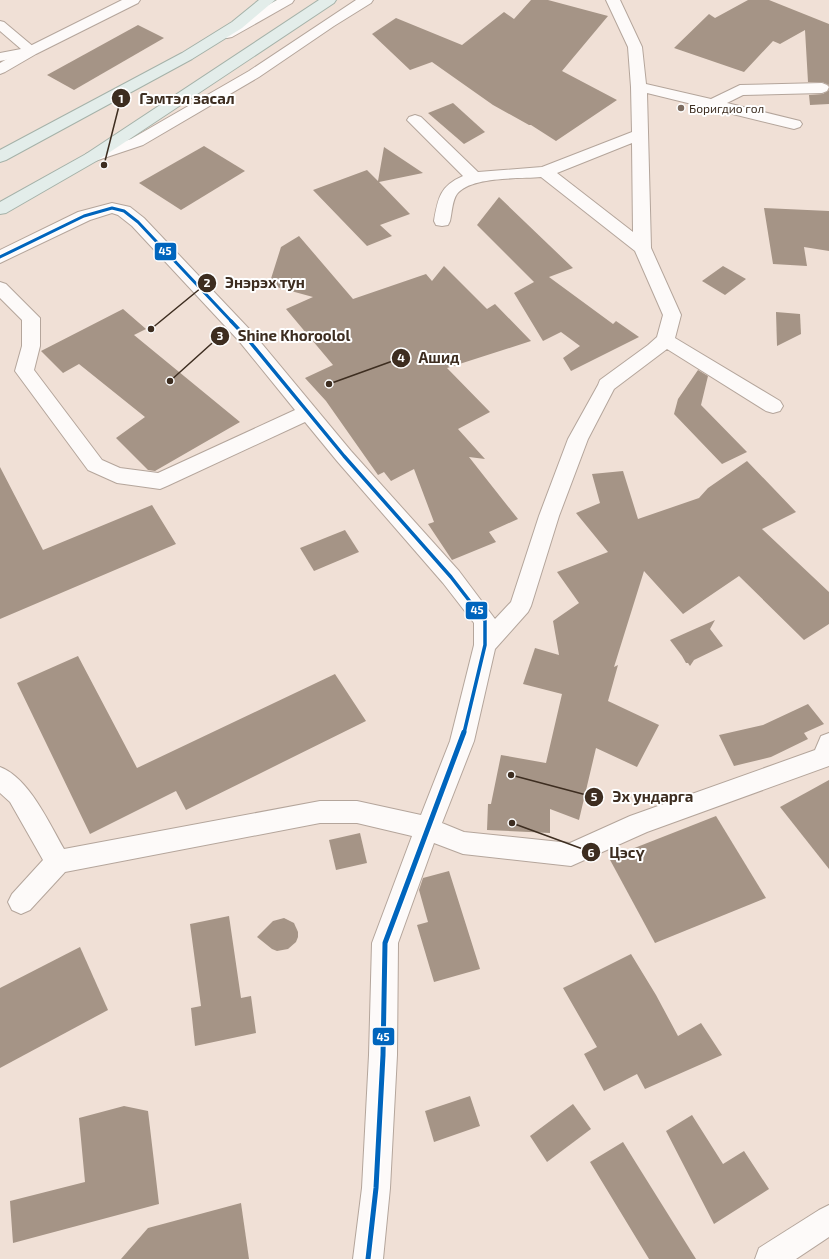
<svg xmlns="http://www.w3.org/2000/svg" width="829" height="1259" font-family="'Exo 2',sans-serif">
<rect width="100%" height="100%" fill="#f0e0d6"/>
<g fill="#a59486">
<polygon points="531,0 548,0 608,16 562,71 617,100 556,141 531,125 529,125 493,105 432,62 410,70 372,34 396,18 462,45 504,12 514,19"/>
<polygon points="748,0 769,0 829,24 829,85 822,82 808,82 805,30 780,44 773,41 744,72 674,48 709,14 715,18"/>
<polygon points="138,25 164,38 74,90 47,75"/>
<polygon points="829,90 829,104 810,105 809,95 823,94"/>
<polygon points="453,103 485,132 464,144 428,113"/>
<polygon points="204,146 245,171 181,210 139,183"/>
<polygon points="384,147 423,173 379,182 410,214 380,225 392,236 367,246 313,190 367,170 378,181"/>
<polygon points="499,197 573,268 549,277 613,324 616,321 639,337 571,371 563,358 580,346 561,332 543,341 514,293 534,282 477,225"/>
<polygon points="764,208 829,211 829,251 804,247 807,266 773,264"/>
<polygon points="299,236 353,299 426,274 432,281 444,266 487,309 495,304 531,341 447,368 490,412 458,429 485,459 469,457 518,519 489,532 496,542 452,560 428,524 434,522 414,469 391,481 384,472 378,475 326,401 305,378 333,365 286,309 313,297 269,285 281,247"/>
<polygon points="723,266 746,279 725,295 702,281"/>
<polygon points="123,309 146,329 134,335 240,422 155,471 148,470 116,438 145,417 79,364 63,373 41,351"/>
<polygon points="776,312 800,314 801,334 777,346"/>
<polygon points="698,370 708,376 701,405 747,452 722,464 674,414 678,399"/>
<polygon points="747,461 796,512 762,529 829,592 829,624 804,640 739,576 683,614 644,571 614,667 618,665 608,701 659,725 637,767 596,748 579,820 550,809 550,833 487,830 488,804 491,804 501,755 546,763 562,694 523,684 535,648 559,655 553,621 579,603 557,572 608,552 576,513 600,503 592,474 623,471 638,519 699,498 708,488"/>
<polygon points="0,467 43,550 152,505 176,544 0,619"/>
<polygon points="345,530 359,552 314,571 300,548"/>
<polygon points="715,620 710,629 723,646 694,660 690,666 688,663 686,663 682,656 670,640"/>
<polygon points="78,656 137,768 335,674 366,721 186,810 176,791 90,834 17,683"/>
<polygon points="808,704 824,724 804,733 808,739 771,757 734,766 719,735 763,725"/>
<polygon points="829,780 829,869 780,807"/>
<polygon points="716,816 766,898 655,943 609,858"/>
<polygon points="360,833 367,863 336,870 329,840"/>
<polygon points="449,871 480,969 434,982 417,925 428,922 419,890 423,878"/>
<polygon points="229,916 241,998 251,996 256,1033 195,1046 191,1008 201,1006 190,924"/>
<polygon points="284,918 294,923 298,932 298,937 296,942 288,949 277,951 272,949 257,937 273,921"/>
<polygon points="80,947 108,1010 0,1068 0,988"/>
<polygon points="631,954 656,995 678,1036 701,1023 722,1055 645,1089 637,1074 604,1091 584,1054 597,1047 563,988"/>
<polygon points="470,1096 480,1126 434,1142 425,1111"/>
<polygon points="573,1104 591,1129 547,1162 530,1136"/>
<polygon points="124,1106 148,1111 159,1204 13,1243 10,1201 85,1182 79,1118"/>
<polygon points="692,1115 723,1164 744,1151 769,1189 714,1224 666,1131"/>
<polygon points="623,1142 636,1163 696,1259 649,1259 590,1162"/>
<polygon points="241,1203 249,1259 121,1259 148,1228"/>
</g>
<g fill="none" stroke-linecap="round" stroke-linejoin="round">
<g stroke="#b4a59b" stroke-width="2">
<polygon id="lane" points="0,21 4,22 35,48 37,51 35,54 0,61 0,53 21,49 0,31"/>
</g>
<g stroke="#b4a59b" stroke-width="2">
<g id="street">
<polygon points="122,0 140,0 138,3 36,54 5,72 0,74 0,63 26,48"/>
<path d="M 606,0 L 620,0 L 642,47 L 646,84 L 711,99 L 740,85 L 822,83 L 827,85 L 829,87 L 827,91 L 822,93 L 743,95 L 727,103 L 800,121 L 802,124 L 800,127 L 794,129 L 647,93 L 651,248 L 681,315 L 675,338 L 780,401 L 783,406 L 780,411 L 773,413 L 766,411 L 667,349 L 614,389 L 588,439 L 559,516 L 531,606 L 528,612 L 495,649 L 474,741 L 442,823 L 464,832 L 570,843 L 630,816 L 815,750 L 821,736 L 829,733 L 829,766 L 647,832 L 571,866 L 463,854 L 434,843 L 398,943 L 397,1055 L 390,1188 L 383,1259 L 353,1259 L 362,1188 L 369,1055 L 372,943 L 412,836 L 357,823 L 320,823 L 65,872 L 30,910 L 21,914 L 12,910 L 8,902 L 12,894 L 43,860 L 10,802 L 0,793 L 0,767 C 29,778 49,823 64,849 L 320,801 L 357,801 L 421,815 L 450,741 L 474,645 L 474,623 L 443,583 L 337,461 L 305,422 L 167,486 L 160,489 L 117,483 L 88,470 L 15,371 L 22,346 L 22,320 L 0,298 L 0,282 L 6,284 L 40,318 L 40,346 L 34,370 L 102,460 L 120,468 L 158,473 L 295,410 L 239,341 L 132,226 L 118,215 L 112,213 L 90,220 L 0,263 L 0,250 L 78,212 L 112,203 L 130,207 L 144,218 L 253,333 L 351,451 L 459,571 L 495,619 L 511,602 L 539,516 L 568,439 L 598,385 L 600,380 L 648,345 L 657,337 L 663,315 L 635,251 L 541,177 C 520,179 471,176 457,194 C 452,201 452,213 450,221 L 448,225 L 442,226 L 436,225 L 434,221 C 438,198 440,186 463,176 L 407,120 L 409,117 L 415,115 L 421,117 L 478,172 L 542,167 L 632,132 L 631,87 L 628,47 ZM 632,143 L 633,232 L 557,173 Z"/>
<polygon points="829,1205 829,1237 796,1259 755,1259 759,1248 819,1210"/>
</g>
</g>
<g stroke="#b4a59b" stroke-width="2">
<g id="secondary">
<polygon points="277,0 294,0 292,3 232,37 227,38 222,37 220,34 222,31"/>
<polygon points="356,0 373,0 371,3 334,26 259,77 143,145 92,162 86,160 84,157 86,154 131,139 249,71"/>
</g>
</g>
<g stroke="#a5b2a9" stroke-width="2">
<g id="primary">
<polygon points="259,0 275,0 242,28 192,59 6,160 0,162 0,150 182,53 232,22"/>
<polygon points="319,0 336,0 334,3 98,160 6,213 0,214 0,202 86,154"/>
</g>
</g>
<use href="#lane" fill="#fdfaf9" fill-rule="evenodd"/>
<use href="#street" fill="#fdfaf9" fill-rule="evenodd"/>
<use href="#secondary" fill="#fdfaf9" fill-rule="evenodd"/>
<use href="#primary" fill="#e3edea" fill-rule="evenodd"/>
<g stroke="#fff" stroke-width="5">
<polyline id="bus-1-far2" points="0,257 84,216 112,208 124,211 138,222 232,322"/>
</g>
<g stroke="#fff" stroke-width="6">
<polyline id="bus-1-far1" points="231,321 246,337 344,456 451,577 485,621 485,645 464,733"/>
</g>
<g stroke="#fff" stroke-width="8">
<polyline id="bus-1" points="368,1259 376,1188 383,1055 385,943 464,732"/>
</g>
<use href="#bus-1-far2" stroke="#0065bd" stroke-width="3"/>
<use href="#bus-1-far1" stroke="#0065bd" stroke-width="3.5"/>
<use href="#bus-1" stroke="#0065bd" stroke-width="5"/>
</g>
<circle fill="#7c6c60" stroke="#fff" stroke-width="1.5" cx="681" cy="108" r="4"/>
<g text-anchor="middle" dominant-baseline="central" stroke-width="4" stroke-linejoin="round" paint-order="stroke">
<g font-size="12" fill="#3d2d20" stroke="#fff" text-anchor="start">
<text x="689" y="108">Боригдио гол</text>
</g>
</g>
<path fill="none" stroke="#3d2d20" stroke-width="1.5" d="M104 165L121 98M151 329L207 283M170 381L220 336M329 384L401 358M511 775L594 797M512 823L591 852"/>
<g fill="#3d2d20" stroke="#fff" stroke-width="1.5">
<circle cx="104" cy="165" r="4"/>
<circle cx="151" cy="329" r="4"/>
<circle cx="170" cy="381" r="4"/>
<circle cx="329" cy="384" r="4"/>
<circle cx="511" cy="775" r="4"/>
<circle cx="512" cy="823" r="4"/>
<circle cx="121" cy="98" r="10"/>
<circle cx="207" cy="283" r="10"/>
<circle cx="220" cy="336" r="10"/>
<circle cx="401" cy="358" r="10"/>
<circle cx="594" cy="797" r="10"/>
<circle cx="591" cy="852" r="10"/>
</g>
<g font-size="12" text-anchor="middle" font-weight="bold" fill="#fff">
<text x="121" y="103">1</text>
<text x="207" y="287">2</text>
<text x="220" y="340">3</text>
<text x="401" y="362">4</text>
<text x="594" y="801">5</text>
<text x="591" y="857">6</text>
</g>
<g font-size="15" text-anchor="middle" font-weight="bold" fill="#3d2d20" stroke="#fff" stroke-width="4" stroke-linejoin="round" paint-order="stroke">
<text x="187" y="104">Гэмтэл засал</text>
<text x="265" y="288">Энэрэх тун</text>
<text x="294" y="341">Shine Khoroolol</text>
<text x="439" y="363">Ашид</text>
<text x="653" y="802">Эх ундарга</text>
<text x="627" y="858">Цэсү</text>
</g>
<g stroke="#fff" stroke-width="1.5">
<rect x="154" y="242" width="23" height="19" rx="4" fill="#0065bd"/>
<rect x="465" y="601" width="23" height="19" rx="4" fill="#0065bd"/>
<rect x="372" y="1027" width="23" height="19" rx="4" fill="#0065bd"/>
</g>
<g font-size="11" text-anchor="middle" font-weight="bold" fill="#fff">
<text x="165" y="255">45</text>
<text x="477" y="614">45</text>
<text x="383" y="1041">45</text>
</g>
</svg>
